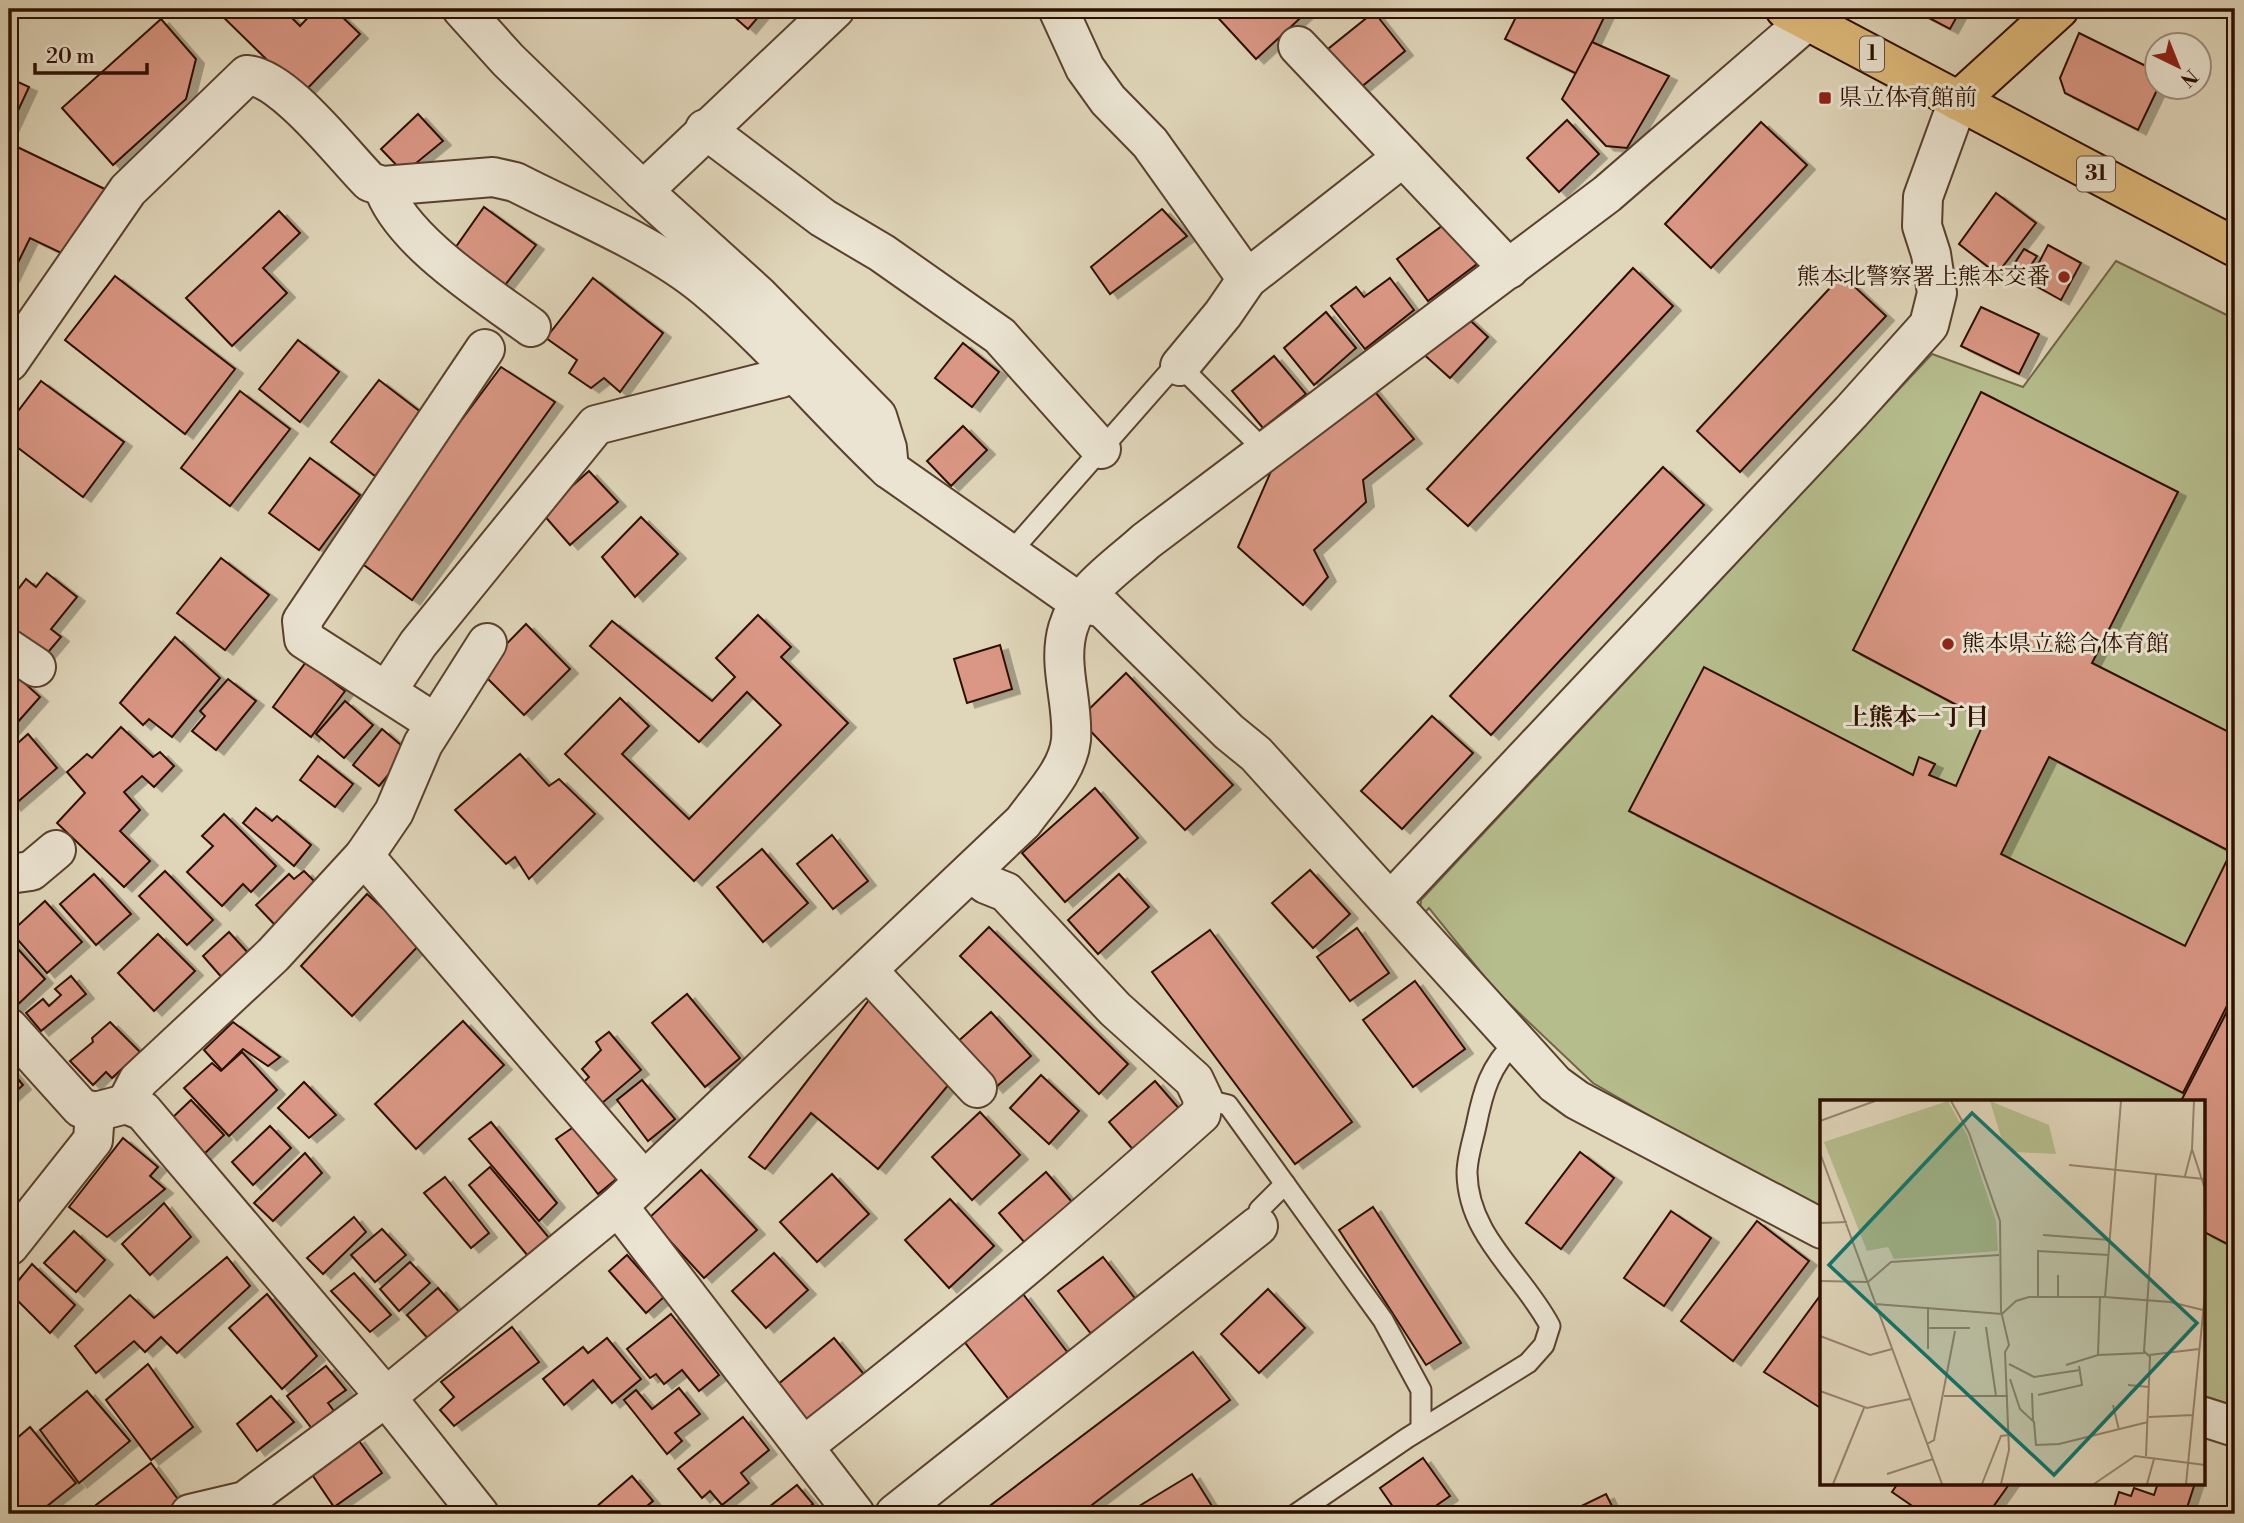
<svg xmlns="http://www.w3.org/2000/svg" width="2244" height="1523" font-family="'Libre Bodoni','Noto Serif JP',serif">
<defs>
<filter id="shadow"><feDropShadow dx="8" dy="4.5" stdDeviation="0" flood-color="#0004"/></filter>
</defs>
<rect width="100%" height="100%" fill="#e0d6ba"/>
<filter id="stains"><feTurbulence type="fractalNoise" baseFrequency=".00286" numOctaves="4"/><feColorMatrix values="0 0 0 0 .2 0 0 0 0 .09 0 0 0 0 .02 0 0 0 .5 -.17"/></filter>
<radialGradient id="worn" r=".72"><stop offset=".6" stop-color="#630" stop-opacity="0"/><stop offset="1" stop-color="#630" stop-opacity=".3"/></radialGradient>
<polygon fill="#b6bd8d" stroke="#726646" stroke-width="2" points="2116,261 2235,319 2235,1406 2204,1396 2204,1101 1822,1101 1822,1207 1683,1135 1593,1083 1496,991 1429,908 1419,919 1421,900 1932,354 2023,387"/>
<g fill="#da9785" stroke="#2d0f00" stroke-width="2" fill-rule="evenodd" filter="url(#shadow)">
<polygon points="215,9 283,9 300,26 316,9 334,9 360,34 302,94"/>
<polygon points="725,9 765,9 748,29"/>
<polygon points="1210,9 1310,9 1256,59"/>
<polygon points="1520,9 1608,9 1577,74 1505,39"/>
<polygon points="1912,9 1961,9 1950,29"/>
<polygon points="1374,12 1405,51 1360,88 1328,49"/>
<polygon points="161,19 196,59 186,99 113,165 62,108"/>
<polygon points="2079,33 2156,71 2158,88 2138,130 2065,93 2060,78"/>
<polygon points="1592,42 1669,76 1627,148 1606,146 1562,99"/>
<polygon points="18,82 29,87 9,130 9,101"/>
<polygon points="418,114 443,141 404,173 381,149"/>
<polygon points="1567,120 1599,154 1559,192 1527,158"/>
<polygon points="1761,122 1807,165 1711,268 1665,224"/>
<polygon points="9,143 109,191 76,260 30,238 9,281"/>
<polygon points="1996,193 2036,223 1997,274 1959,244"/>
<polygon points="484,207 536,245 502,289 453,251"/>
<polygon points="1162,209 1187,236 1110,294 1091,267"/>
<polygon points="279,211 300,233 263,268 287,293 232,346 186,298"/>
<polygon points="1446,223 1477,264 1428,301 1397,259"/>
<polygon points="2048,245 2081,263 2061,300 2029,282"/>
<polygon points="2024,249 2037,256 2022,279 2009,272"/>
<polygon points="1633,268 1673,306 1468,526 1427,489"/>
<polygon points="1842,275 1886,316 1740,472 1697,431"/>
<polygon points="115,276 235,369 185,434 65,340"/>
<polygon points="593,278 663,333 620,392 604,378 591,388 569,373 577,360 546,338"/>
<polygon points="1390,278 1414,310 1365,349 1331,306 1356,287 1364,297"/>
<polygon points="1981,307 2039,334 2019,374 1961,346"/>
<polygon points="1458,309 1488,337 1450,378 1420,351"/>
<polygon points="1326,312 1356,348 1314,385 1284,348"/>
<polygon points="298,340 339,372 300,422 259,389"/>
<polygon points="963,343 999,372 972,407 935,378"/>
<polygon points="1274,356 1306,394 1263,428 1232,391"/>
<polygon points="501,367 555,402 412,600 357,560"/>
<polygon points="379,380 422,413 375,476 331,442"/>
<polygon points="41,381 124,442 83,497 9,441 9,423"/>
<polygon points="1371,387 1414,439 1363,480 1366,502 1314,550 1328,577 1303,605 1238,547 1272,469"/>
<polygon points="240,391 290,429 230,506 181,468"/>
<path d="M 1981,392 L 2178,492 L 2092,663 L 2235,735 L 2235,990 L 2183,1093 L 1629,811 L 1704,667 L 1913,775 L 1919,757 L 1935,764 L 1929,775 L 1956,786 L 1985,720 L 1853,650 ZM 2049,757 L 2231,852 L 2185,946 L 2001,854 Z"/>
<polygon points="963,426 987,450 951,486 927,461"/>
<polygon points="310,458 360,495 319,550 269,513"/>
<polygon points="1663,467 1704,505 1491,735 1450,696"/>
<polygon points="589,471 618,502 570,545 542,513"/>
<polygon points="641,517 678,554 635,597 602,557"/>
<polygon points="221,558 269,595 225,650 177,613"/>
<polygon points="47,573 77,597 51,629 61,637 44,657 9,628 9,601 26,579 36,587"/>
<polygon points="758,615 791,647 781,657 848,723 694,881 565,754 620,698 649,726 622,754 689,819 781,725 747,692 699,742 590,646 612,621 712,701 735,677 716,658"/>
<polygon points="526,624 570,669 524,715 480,671"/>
<polygon points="175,637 220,678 172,737 149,719 143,725 120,703"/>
<polygon points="1000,645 1012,689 967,703 954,659"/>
<polygon points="306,662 345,691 311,737 273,707"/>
<polygon points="9,669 40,697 9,732"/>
<polygon points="1126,673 1233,785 1185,830 1079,719"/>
<polygon points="228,679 256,701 216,750 192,731 205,716 200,711"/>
<polygon points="345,701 373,725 344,758 316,734"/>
<polygon points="1432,716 1473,753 1402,829 1361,791"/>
<polygon points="121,727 153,757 160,752 174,766 154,787 142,776 124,792 140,810 120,831 150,861 124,887 57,823 85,793 67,772 87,754 92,758"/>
<polygon points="382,729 408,751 379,786 353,765"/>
<polygon points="28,734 57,768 13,806 9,801 9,751"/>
<polygon points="520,754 549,786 559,779 595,814 529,879 515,857 506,864 455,810"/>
<polygon points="318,756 353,784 335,807 300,780"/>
<polygon points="1095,788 1138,838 1065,902 1022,853"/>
<polygon points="256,808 272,821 277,816 311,845 294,866 243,823"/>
<polygon points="224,814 276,866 251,892 243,884 222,906 187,872 213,846 202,836"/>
<polygon points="832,835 868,881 833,909 797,864"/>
<polygon points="762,849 808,903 763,942 717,887"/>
<polygon points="1310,870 1350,914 1313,948 1272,903"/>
<polygon points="165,871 213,920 187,945 139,896"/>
<polygon points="304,871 316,883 275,925 256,905 289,874 294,879"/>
<polygon points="94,874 131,914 96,945 60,904"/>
<polygon points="1119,874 1149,907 1098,954 1068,920"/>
<polygon points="367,894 421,943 352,1016 301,966"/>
<polygon points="45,901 82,942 47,973 11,932"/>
<polygon points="989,927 1128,1064 1099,1094 960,956"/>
<polygon points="1357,928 1389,973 1350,1001 1317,957"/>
<polygon points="1210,930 1352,1122 1295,1164 1152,972"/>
<polygon points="229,932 250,955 224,980 203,956"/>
<polygon points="158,934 195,971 154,1011 118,973"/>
<polygon points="9,939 45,979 14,1008 9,1003"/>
<polygon points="71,976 86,994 41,1031 26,1013 43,999 49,1006 61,995 55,989"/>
<polygon points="1415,981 1465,1049 1413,1087 1363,1020"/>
<polygon points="687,994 740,1058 705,1087 652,1023"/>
<polygon points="872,996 950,1083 878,1169 811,1113 765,1169 749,1157"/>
<polygon points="2235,996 2235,1248 2204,1232 2204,1101 2181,1101"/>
<polygon points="991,1012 1031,1056 995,1088 955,1044"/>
<polygon points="463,1021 504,1065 416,1149 375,1104"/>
<polygon points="110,1022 140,1052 112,1078 106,1072 93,1085 70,1061 93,1042 92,1038"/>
<polygon points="233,1022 280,1057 268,1066 243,1049 222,1070 204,1050"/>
<polygon points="609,1032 641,1070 601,1104 582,1084 589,1077 582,1069 601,1050 596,1042"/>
<polygon points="242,1052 277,1090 229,1136 184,1088 212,1063 221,1071"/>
<polygon points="9,1068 23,1085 9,1098"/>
<polygon points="1041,1075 1079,1111 1049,1144 1010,1108"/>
<polygon points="642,1080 675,1119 648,1141 617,1100"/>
<polygon points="1155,1081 1182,1112 1136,1153 1109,1122"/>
<polygon points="304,1082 336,1115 309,1138 278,1108"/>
<polygon points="191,1100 224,1135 203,1155 171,1119"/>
<polygon points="980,1112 1020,1155 972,1200 932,1157"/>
<polygon points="491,1122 557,1203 539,1221 469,1139"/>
<polygon points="578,1124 620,1176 598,1194 556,1139"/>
<polygon points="270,1126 291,1148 253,1185 232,1162"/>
<polygon points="123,1138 158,1167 150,1176 165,1189 107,1237 69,1207"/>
<polygon points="1580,1152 1614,1178 1561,1249 1526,1223"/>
<polygon points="305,1153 322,1173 273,1221 254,1203"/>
<polygon points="490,1167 550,1239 528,1256 469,1185"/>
<polygon points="701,1170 757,1230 704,1278 649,1218"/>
<polygon points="1046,1172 1078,1209 1031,1250 999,1213"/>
<polygon points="832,1174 869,1214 817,1262 780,1222"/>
<polygon points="445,1177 489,1233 471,1248 424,1193"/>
<polygon points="950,1199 994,1246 949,1288 905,1240"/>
<polygon points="164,1203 191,1237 150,1275 122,1244"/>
<polygon points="1373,1207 1461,1343 1426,1365 1339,1230"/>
<polygon points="1671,1211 1711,1238 1664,1306 1624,1278"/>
<polygon points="354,1217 366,1232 323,1274 307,1258"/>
<polygon points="1757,1221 1809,1261 1733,1361 1681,1321"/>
<polygon points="382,1229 406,1255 375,1282 351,1255"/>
<polygon points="74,1231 105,1260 76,1292 44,1263"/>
<polygon points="774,1253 808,1290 766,1328 732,1291"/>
<polygon points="627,1255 664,1297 646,1313 609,1271"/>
<polygon points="227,1257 250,1286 177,1353 161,1337 145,1352 134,1341 96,1373 75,1346 130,1295 154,1318"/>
<polygon points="1103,1257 1137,1301 1092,1335 1058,1291"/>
<polygon points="410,1262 430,1283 399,1311 380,1289"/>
<polygon points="32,1264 75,1305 50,1333 9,1292"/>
<polygon points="354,1273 391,1315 370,1332 331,1291"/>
<polygon points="438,1288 462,1315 431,1342 407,1315"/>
<polygon points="1268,1289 1305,1328 1259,1373 1221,1334"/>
<polygon points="1822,1293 1822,1403 1819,1407 1764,1372"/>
<polygon points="267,1294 317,1356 282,1389 229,1328"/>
<polygon points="1023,1294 1071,1357 1011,1402 963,1340"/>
<polygon points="671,1314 719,1375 699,1391 682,1370 664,1384 656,1374 650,1378 627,1349"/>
<polygon points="512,1327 539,1362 454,1426 440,1410 454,1397 441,1382"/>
<polygon points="607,1338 641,1379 612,1403 593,1380 564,1405 543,1379 583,1347 588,1353"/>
<polygon points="834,1338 867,1378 808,1425 776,1386"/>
<polygon points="1193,1352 1230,1400 1080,1514 979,1514"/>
<polygon points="148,1364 193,1427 151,1460 106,1400"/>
<polygon points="326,1366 346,1390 328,1403 337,1415 316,1434 287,1396"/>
<polygon points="679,1388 700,1414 675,1433 682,1441 667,1454 624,1400 636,1390 652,1409"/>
<polygon points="87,1391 130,1441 79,1483 40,1430"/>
<polygon points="271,1396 294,1422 257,1451 237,1424"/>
<polygon points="743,1417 769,1450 741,1473 749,1483 722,1505 710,1491 702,1498 678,1469"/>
<polygon points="30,1427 76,1483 37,1514 9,1514 9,1445"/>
<polygon points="357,1438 382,1473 334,1507 311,1473"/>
<polygon points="1423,1458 1450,1496 1424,1514 1398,1514 1380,1488"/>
<polygon points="151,1463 180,1502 165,1514 103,1514 96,1505"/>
<polygon points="1192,1474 1217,1514 1126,1514"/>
<polygon points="632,1476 653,1501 637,1514 588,1514"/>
<polygon points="1898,1483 2010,1483 1988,1514 1924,1514 1892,1492"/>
<polygon points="2158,1483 2195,1483 2185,1514 2112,1514 2119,1492 2131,1496 2134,1488 2154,1495"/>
<polygon points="797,1485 813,1504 800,1514 760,1514"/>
<polygon points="1606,1494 1616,1514 1565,1514"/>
</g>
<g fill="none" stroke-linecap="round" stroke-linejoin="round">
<g stroke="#5a412e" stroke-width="23">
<g id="lane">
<polyline points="1009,554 1170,371 1180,366 1267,453"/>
<polyline points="1203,1099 1228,1105 1383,1320 1421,1390 1421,1429"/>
<polyline points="1258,1226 1259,1210 1285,1184"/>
<path d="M 1296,1514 L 1407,1438 L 1528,1363 L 1544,1345 L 1550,1326 C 1523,1274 1468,1237 1467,1173 C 1467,1158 1473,1140 1476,1126 C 1483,1091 1490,1066 1516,1041"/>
</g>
</g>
<g stroke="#5a412e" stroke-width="42">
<g id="street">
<polyline points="462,9 508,60 643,191 758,295 877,416 887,448 889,469 1080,603 1103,608 1229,732 1256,754 1555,1084 1577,1100 1822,1229"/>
<polyline points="1058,9 1085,68 1108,100 1150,143 1247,279"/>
<polyline points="1298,46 1509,269"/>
<polyline points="705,129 823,218 882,253 1000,336 1101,449"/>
<path d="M 383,186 C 400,240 486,294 531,327"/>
<polyline points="643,191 835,9"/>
<path d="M 9,362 L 128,190 L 247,75 C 284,77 343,155 370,182 L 383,186 L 493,177 L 515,182 C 575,213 655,245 706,288 C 772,343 827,411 889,469"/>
<polyline points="1180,366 1223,314 1247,279 1403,157"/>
<polyline points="9,649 36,667"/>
<polyline points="387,691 418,644 596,425 781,378 793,370"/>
<polyline points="435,723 304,639 302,621 485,349"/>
<polyline points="364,856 644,1181"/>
<polyline points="9,874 31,871 56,850"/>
<polyline points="1391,901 1851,412 1929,325 1937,293 1931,254 1922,226 1923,197 1958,101"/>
<polyline points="869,972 977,1088"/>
<polyline points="9,1028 81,1108 95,1112 126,1104 143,1111 386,1397 479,1514"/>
<polyline points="126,1104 138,1081 273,955 364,856 394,812 423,744 487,643"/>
<polyline points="618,1206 855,1514"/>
<polyline points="9,1246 93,1140 95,1112"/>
<polyline points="2204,1417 2235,1427"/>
<path d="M 804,1446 C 940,1340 1073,1229 1201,1114 L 1203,1099 L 1194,1080 L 1115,1009 L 1006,892 L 986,884 L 971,872"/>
<path d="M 190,1514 L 245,1501 L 386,1397 L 618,1206 L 1023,822 C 1040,798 1068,771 1071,740 C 1074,702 1057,665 1068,628 C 1078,592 1120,565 1146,541 L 1607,194 L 1808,20"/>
<polyline points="895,1514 1258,1226"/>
</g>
</g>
<g stroke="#2d0f00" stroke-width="42">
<g id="primary">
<polyline points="1785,9 2235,247"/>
<polyline points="1958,101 2059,9"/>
</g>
</g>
<use href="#lane" stroke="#ebe4d2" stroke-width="19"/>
<use href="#street" stroke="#ebe4d2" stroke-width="38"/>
<use href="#primary" stroke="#e0bb7d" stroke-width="38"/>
</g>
<g fill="#8f2418" stroke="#ebe4d2" stroke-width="2.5">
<rect x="1818" y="91" width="14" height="14" rx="3.5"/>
<circle cx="2064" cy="277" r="7"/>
<circle cx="1948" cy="644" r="7"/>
</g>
<g text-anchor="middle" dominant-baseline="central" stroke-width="6" stroke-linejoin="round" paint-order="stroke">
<g fill="#ebe4d2" stroke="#664f3f" stroke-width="2">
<rect x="1860" y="36.5" width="24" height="35" rx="5"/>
<rect x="2077" y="156.5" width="38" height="35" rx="5"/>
</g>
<g font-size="21" font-weight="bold" fill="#2d0f00">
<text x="1872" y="54">1</text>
<text x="2096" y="174">31</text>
</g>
<g font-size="23" fill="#2d0f00" stroke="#ebe4d2" text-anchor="start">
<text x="1839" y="98">県立体育館前</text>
<text x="2050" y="277" text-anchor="end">熊本北警察署上熊本交番</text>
<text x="1962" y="644">熊本県立総合体育館</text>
</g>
<g font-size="24" font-weight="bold" fill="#2d0f00" stroke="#ebe4d2">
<text x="1917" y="718">上熊本一丁目</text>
</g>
</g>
<g transform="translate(1820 1100)">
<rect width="385" height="385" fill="#e0d6ba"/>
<path d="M 128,1 L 147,35 L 176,121 L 178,151 L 74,159 L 68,147 L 47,151 L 4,42 ZM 170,1 L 229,25 L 236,54 L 194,52 L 181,37 Z" fill="#b6bd8d"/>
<path fill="none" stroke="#988670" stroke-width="2" d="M 131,1 L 149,33 L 180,121 L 181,211 L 189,245 L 185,252 L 189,350 L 181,384M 374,1 L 372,49 L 385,89M 0,21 L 55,1M 0,53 L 122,384M 249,65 L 384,79M 365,76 L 372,49M 0,123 L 27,122M 223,135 L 290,140M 238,175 L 238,197M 0,181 L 48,182M 48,182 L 71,162 L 179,155M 218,197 L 218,151 L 289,155M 285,197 L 301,1M 55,204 L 182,214 L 196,201 L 209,197 L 285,197 L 350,202 L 383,210M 108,207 L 108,249M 166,227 L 176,296M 108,228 L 150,228M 0,236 L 50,255 L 72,249M 278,255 L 280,197M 329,255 L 379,249M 189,264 L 214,277 L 260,270M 246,265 L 278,255 L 325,253M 190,279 L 200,309 L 214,322 L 216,345 L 239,344 L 328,322M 308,285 L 329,287M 0,291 L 47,308 L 90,299M 212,293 L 213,321M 218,295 L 262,285 L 259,266M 124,296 L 188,296M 293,305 L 299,330M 329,317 L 373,315M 107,344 L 114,340 L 135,231M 326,356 L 330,257 L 324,251 L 336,73M 67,374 L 113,359M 13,384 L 44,308M 162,384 L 181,336 L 189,335M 274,384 L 315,356 L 385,365M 327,384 L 334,359M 366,384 L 385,194"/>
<path fill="#0f766e" fill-opacity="0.15" stroke="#0f766e" stroke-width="3.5" d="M 152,13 L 377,223 L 234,375 L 9,165 Z"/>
<rect width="385" height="385" fill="none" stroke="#2d0f00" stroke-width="3.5"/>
</g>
<rect width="2244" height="1523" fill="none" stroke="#e0d6ba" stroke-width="35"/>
<rect x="10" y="10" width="2223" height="1502" fill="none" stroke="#2d0f00" stroke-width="3.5"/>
<rect x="18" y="18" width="2209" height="1488" fill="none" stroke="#2d0f00" stroke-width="2"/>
<g transform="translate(2178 66) rotate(137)"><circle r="33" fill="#ebe4d2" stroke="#9f8f7e" stroke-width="2"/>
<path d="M0-5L12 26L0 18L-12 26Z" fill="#8f2418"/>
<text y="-10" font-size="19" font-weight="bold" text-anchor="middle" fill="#2d0f00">N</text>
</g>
<path d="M35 63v10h112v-10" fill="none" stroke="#2d0f00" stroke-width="3.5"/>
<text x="46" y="63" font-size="21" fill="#2d0f00" stroke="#ebe4d2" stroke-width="5" paint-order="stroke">20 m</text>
<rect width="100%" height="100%" filter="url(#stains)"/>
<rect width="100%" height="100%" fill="url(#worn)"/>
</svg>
